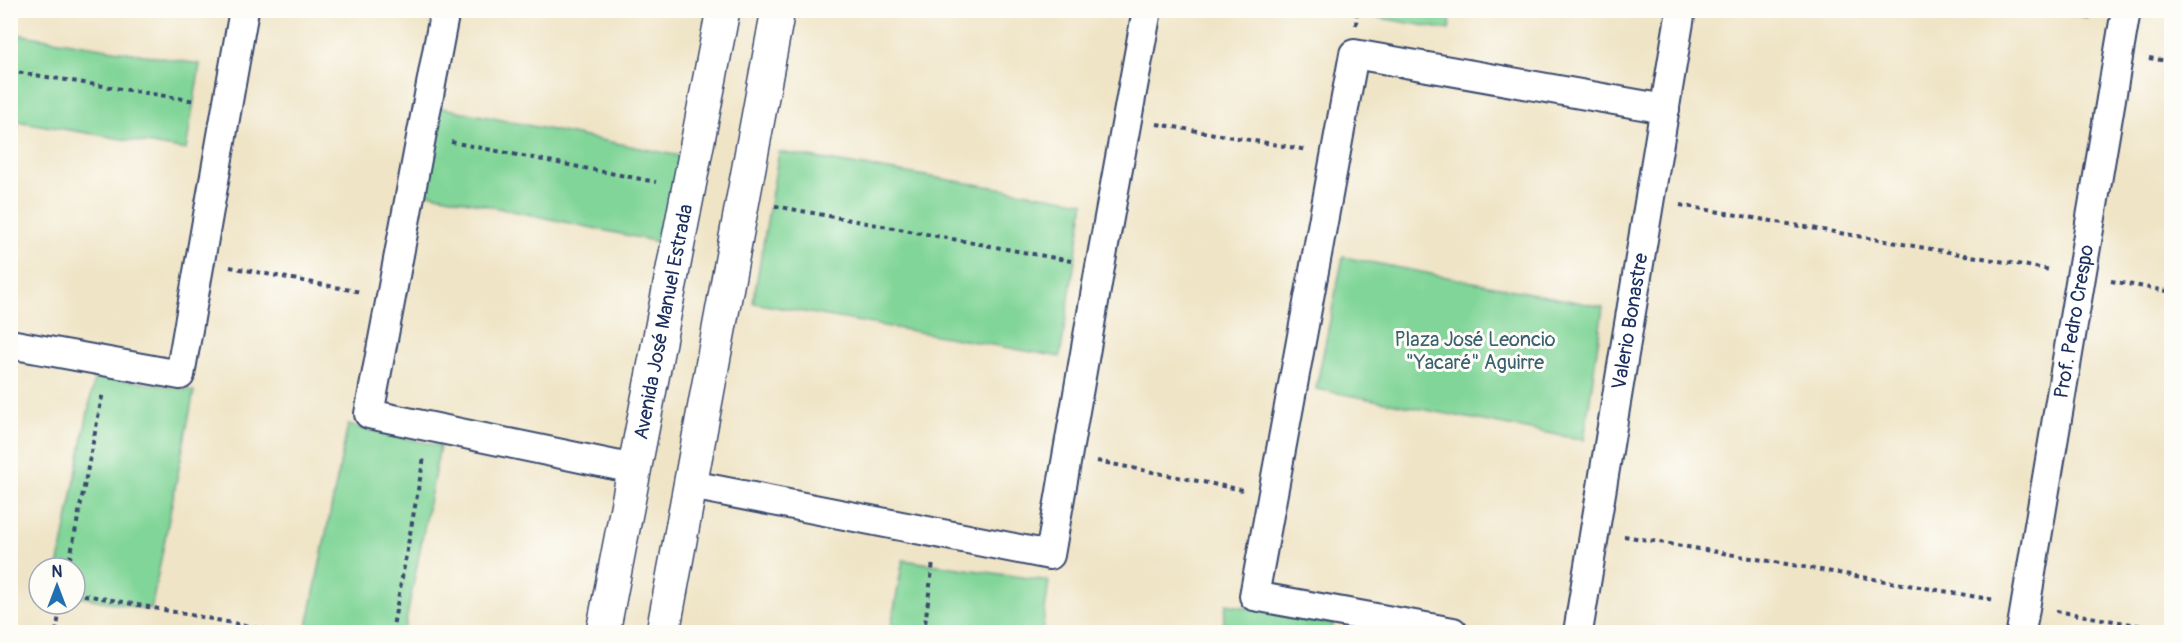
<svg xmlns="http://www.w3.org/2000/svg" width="2182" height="643" font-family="Pangolin,sans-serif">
<rect width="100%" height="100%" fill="#fdfcf7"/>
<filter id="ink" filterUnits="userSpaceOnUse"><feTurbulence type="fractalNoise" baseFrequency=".0167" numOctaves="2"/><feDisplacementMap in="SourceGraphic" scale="12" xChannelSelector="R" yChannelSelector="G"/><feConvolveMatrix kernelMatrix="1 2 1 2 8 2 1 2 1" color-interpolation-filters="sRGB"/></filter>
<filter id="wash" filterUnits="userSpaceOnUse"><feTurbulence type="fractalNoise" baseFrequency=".008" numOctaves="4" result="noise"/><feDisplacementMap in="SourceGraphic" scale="24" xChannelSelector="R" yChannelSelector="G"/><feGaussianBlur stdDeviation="1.35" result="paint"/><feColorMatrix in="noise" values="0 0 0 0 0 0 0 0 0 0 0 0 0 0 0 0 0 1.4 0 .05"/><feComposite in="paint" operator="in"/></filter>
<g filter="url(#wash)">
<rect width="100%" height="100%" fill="#efe4c6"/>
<g fill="#81d598" stroke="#4e827b" stroke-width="1.5">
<polygon points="1363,10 1452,10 1452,11 1449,30 1362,15"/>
<polygon points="10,33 200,64 186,150 11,120"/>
<polygon points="438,107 680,156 664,243 422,192"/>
<polygon points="779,152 1084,202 1060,357 753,303"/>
<polygon points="1343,257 1603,307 1584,440 1316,389"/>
<polygon points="95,375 194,391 151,610 75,596 75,568 58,568"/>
<polygon points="348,425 440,446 404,632 306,632"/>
<polygon points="903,560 1049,581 1042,632 890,632"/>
<polygon points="1226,604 1333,624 1332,632 1222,632"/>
</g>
<g id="blocks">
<polygon fill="#cca680" points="2050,10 2091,10 2089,19"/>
</g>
</g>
<g filter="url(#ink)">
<use href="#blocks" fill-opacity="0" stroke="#3b4a6e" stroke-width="1.5"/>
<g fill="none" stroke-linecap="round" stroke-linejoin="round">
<g stroke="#3b4a6e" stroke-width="32">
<g id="street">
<polyline points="445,10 369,414 634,469"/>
<polyline points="10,344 180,375 244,10"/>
<polyline points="691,485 1050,555 1100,267 1147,10"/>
<polyline points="1453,632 1254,596 1354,54 1665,109"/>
<path id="s1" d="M 1578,632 L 1681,10"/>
<path id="s2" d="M 2021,632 L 2126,10"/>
</g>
</g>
<g stroke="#3b4a6e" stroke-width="36">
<g id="secondary">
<path id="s3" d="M 603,632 L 723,10"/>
<polyline points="663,632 778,10"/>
</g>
</g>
<g stroke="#3b4a6e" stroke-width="4" stroke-dasharray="4.5 4.5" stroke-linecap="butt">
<polyline points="1356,25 1357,10"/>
<polyline points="2149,58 2172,62"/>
<polyline points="10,71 196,101"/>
<polyline points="1157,124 1307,150"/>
<polyline points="451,142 656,182"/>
<polyline points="1680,205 2051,270"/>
<polyline points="775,206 1071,261"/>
<polyline points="230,267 361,292"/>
<polyline points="2111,281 2172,292"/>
<polyline points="1097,461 1243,490"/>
<polyline points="1624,536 1995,600"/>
<polyline points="68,568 103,392"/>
<polyline points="75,593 280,632"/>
<polyline points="2056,611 2172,631"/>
<polyline points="56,632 61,604"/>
<polyline points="392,632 424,457"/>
<polyline points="924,632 933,562"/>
</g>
<use href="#street" stroke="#fff" stroke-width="28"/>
<use href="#secondary" stroke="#fff" stroke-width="33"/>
</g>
</g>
<g text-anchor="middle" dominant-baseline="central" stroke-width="6" stroke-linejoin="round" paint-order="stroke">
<g font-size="20" fill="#1b2f5e" stroke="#fdfcf7">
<text stroke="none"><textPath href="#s1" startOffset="315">Valerio Bonastre</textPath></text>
<text stroke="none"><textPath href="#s2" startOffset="315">Prof. Pedro Crespo</textPath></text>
<text stroke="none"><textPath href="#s3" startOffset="316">Avenida José Manuel Estrada</textPath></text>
</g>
<g font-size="20" fill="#3a616f" stroke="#fdfcf7">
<text x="1475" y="339">Plaza José Leoncio<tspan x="1475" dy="23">"Yacaré" Aguirre</tspan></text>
</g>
</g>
<rect width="2182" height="643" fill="none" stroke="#fdfcf7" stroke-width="36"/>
<g transform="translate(57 586)"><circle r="28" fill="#fdfcf7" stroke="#a3aaba" stroke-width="1.5"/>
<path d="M0-4.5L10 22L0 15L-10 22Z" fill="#1f6fb2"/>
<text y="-9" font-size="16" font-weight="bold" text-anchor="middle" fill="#1b2f5e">N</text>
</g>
</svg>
